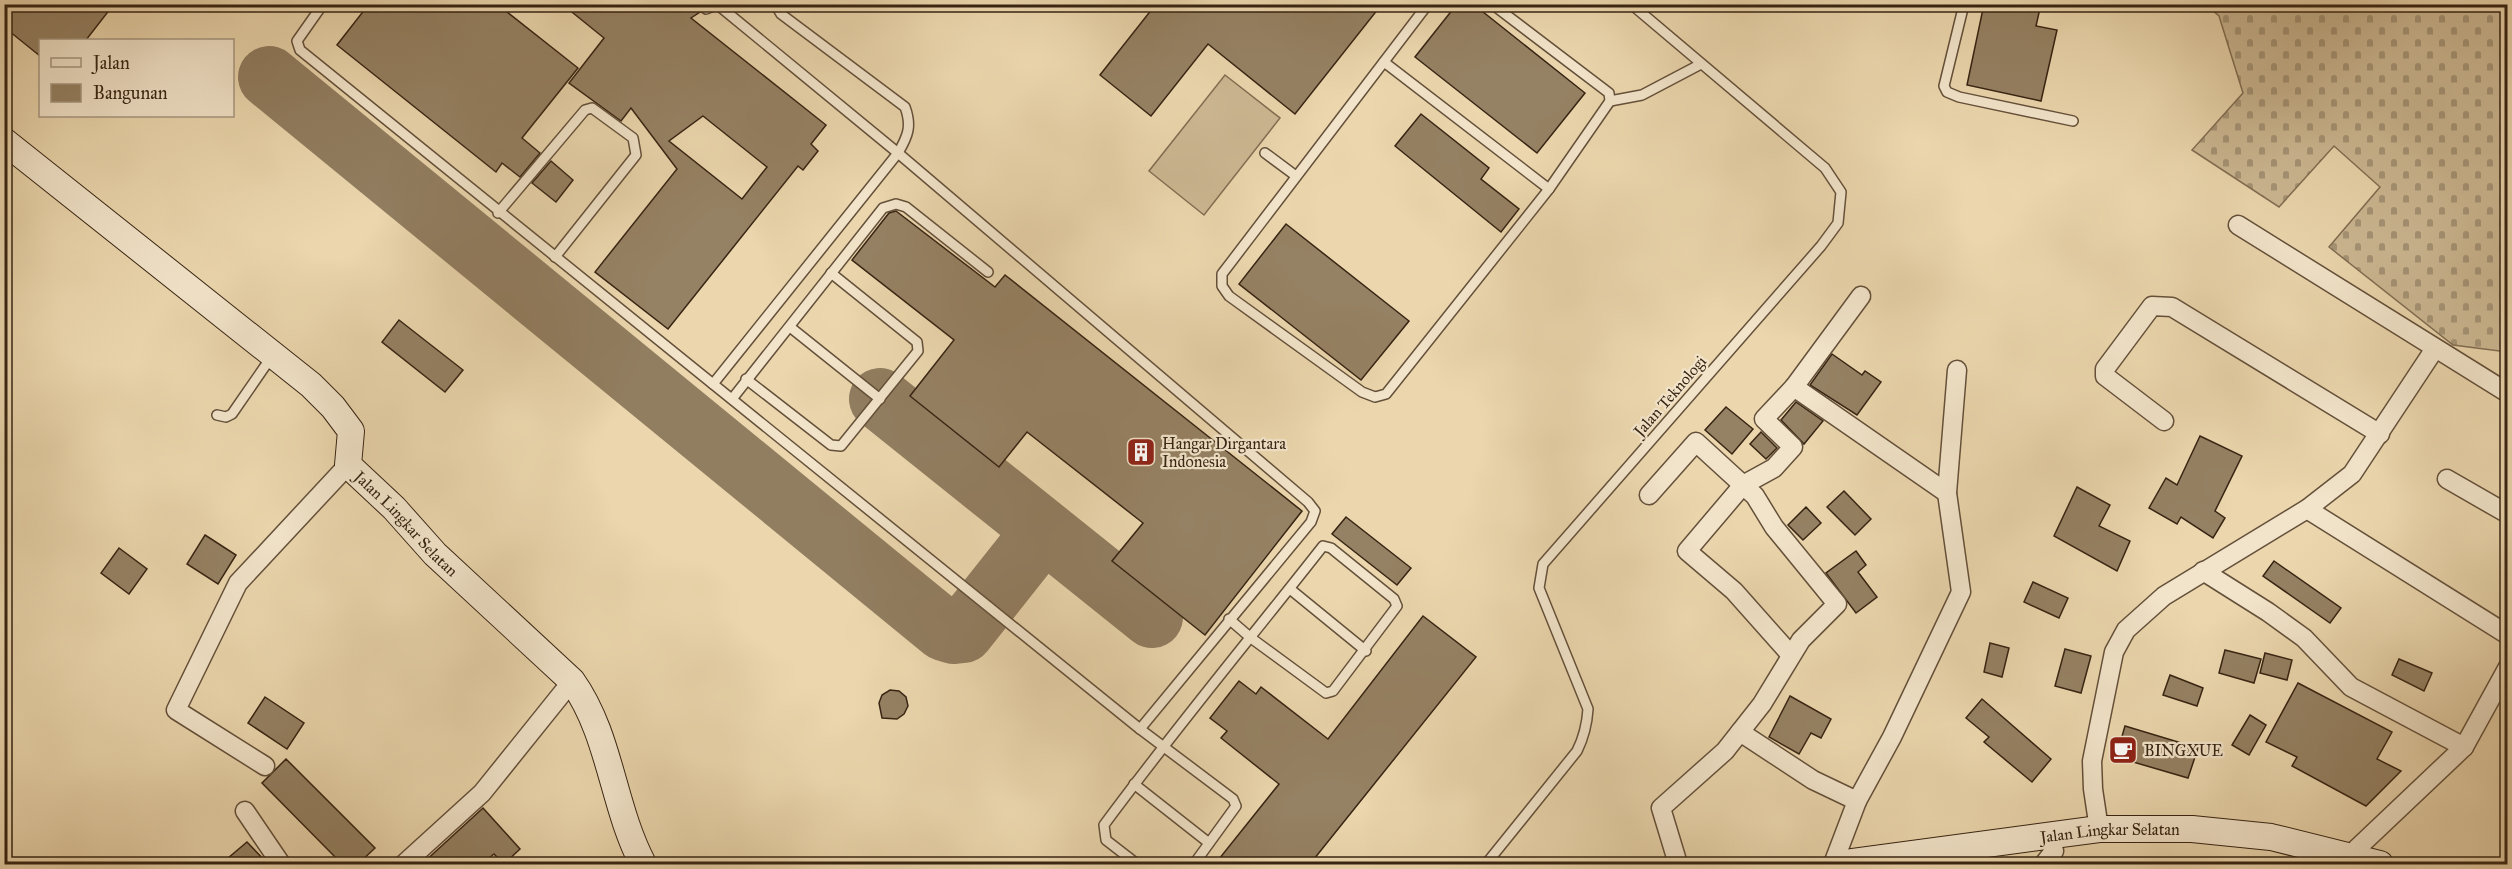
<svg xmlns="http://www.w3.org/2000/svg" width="2512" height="869" font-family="'IM FELL Great Primer',serif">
<defs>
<pattern id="cemetery-stones" width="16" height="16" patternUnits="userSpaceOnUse" patternTransform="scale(1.5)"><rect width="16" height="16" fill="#ccb893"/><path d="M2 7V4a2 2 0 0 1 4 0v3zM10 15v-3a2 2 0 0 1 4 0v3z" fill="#a69577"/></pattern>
</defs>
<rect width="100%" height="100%" fill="#ebd6ad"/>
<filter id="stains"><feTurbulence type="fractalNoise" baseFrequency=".00333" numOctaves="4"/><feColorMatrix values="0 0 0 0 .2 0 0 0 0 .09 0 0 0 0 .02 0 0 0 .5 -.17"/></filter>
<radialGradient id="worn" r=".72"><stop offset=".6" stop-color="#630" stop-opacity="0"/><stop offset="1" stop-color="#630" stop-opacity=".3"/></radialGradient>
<polygon fill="#ccb893" stroke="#826e53" stroke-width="1.5" points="1225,75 1280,118 1204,215 1149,171"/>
<polygon fill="url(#cemetery-stones)" stroke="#826e53" stroke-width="1.5" points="2206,5 2507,5 2507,352 2453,345 2329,247 2380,187 2334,146 2279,207 2192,150 2243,93 2219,16"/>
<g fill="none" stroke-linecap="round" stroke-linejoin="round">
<g stroke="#917d60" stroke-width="62">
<polyline points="269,77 944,630 954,633 963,632 1043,531"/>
<polyline points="880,399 1152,617"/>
</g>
</g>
<g fill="#958163" stroke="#372413" stroke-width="1.5" fill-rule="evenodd">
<polygon points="4,4 114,4 86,40 40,40 40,56 4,27"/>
<polygon points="369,4 497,4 578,68 522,138 540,153 520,177 502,163 496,172 337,45"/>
<path d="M 562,4 L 701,4 L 700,12 L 691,18 L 826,125 L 811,144 L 818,151 L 803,170 L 798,166 L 668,329 L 595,272 L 677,169 L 631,108 L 621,121 L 569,83 L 604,38 ZM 703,116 L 767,167 L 742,199 L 669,141 Z"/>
<polygon points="1156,4 1382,4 1295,114 1208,44 1151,116 1100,75"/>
<polygon points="1457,4 1473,4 1585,93 1537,153 1415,57"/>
<polygon points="1984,4 2041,4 2036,26 2057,30 2041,101 1967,85"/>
<polygon points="1421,114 1489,168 1481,179 1519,209 1501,232 1395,146"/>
<polygon points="551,161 573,180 556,202 532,183"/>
<polygon points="896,211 995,287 1005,275 1302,511 1205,635 1112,561 1143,523 1027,432 999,467 910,396 954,340 852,260 889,213"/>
<polygon points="1286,224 1409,321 1361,380 1239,284"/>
<polygon points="399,320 463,370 445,392 382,342"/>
<polygon points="1832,354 1862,375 1865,371 1881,382 1857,415 1810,385"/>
<polygon points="1796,402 1823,421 1804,444 1781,420"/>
<polygon points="1726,407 1753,429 1732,454 1705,430"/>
<polygon points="1761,432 1777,448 1766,459 1750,444"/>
<polygon points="2200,436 2242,456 2215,511 2225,518 2213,538 2181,517 2177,524 2149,508 2166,478 2177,485"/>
<polygon points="2077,487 2110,505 2099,526 2130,541 2117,571 2054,536"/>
<polygon points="1844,491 1871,519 1855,535 1827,507"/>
<polygon points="1806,507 1821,523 1803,540 1788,525"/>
<polygon points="1346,517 1411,568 1397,585 1332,534"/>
<polygon points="205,535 236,555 218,584 187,564"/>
<polygon points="119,548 147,569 129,594 101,573"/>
<polygon points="1856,551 1866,565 1858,572 1877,597 1856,613 1826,573"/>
<polygon points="2274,561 2341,608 2330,623 2263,576"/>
<polygon points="2033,582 2068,598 2059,618 2024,602"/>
<polygon points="1423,616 1476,657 1310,864 1215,864 1279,784 1221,738 1227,731 1210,718 1239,681 1256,694 1261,687 1328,739"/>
<polygon points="1990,643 2009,648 2002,677 1984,672"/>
<polygon points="2065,649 2091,656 2081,693 2055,686"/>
<polygon points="2225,650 2261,659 2254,683 2219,673"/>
<polygon points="2265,653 2292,660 2287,680 2260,673"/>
<polygon points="2399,659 2432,673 2424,691 2392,675"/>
<polygon points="2170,675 2203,688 2197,706 2163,695"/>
<polygon points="2298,683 2392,732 2377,759 2401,771 2366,806 2292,766 2297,757 2266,742"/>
<polygon points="890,690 899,691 906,697 908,706 904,714 897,719 882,718 879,703 882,695"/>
<polygon points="1790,696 1831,719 1821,738 1811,733 1799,754 1769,737"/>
<polygon points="265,697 304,723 287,749 248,723"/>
<polygon points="1982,699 2051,759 2032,782 1984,742 1989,737 1966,718"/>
<polygon points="2250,715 2266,725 2249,755 2232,745"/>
<polygon points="2125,726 2198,748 2188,778 2116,757"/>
<polygon points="286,759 375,848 358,864 342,864 262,783"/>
<polygon points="483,808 520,849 504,864 494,854 482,864 422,864"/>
<polygon points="247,842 268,864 221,864"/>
</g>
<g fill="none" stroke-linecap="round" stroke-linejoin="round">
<g stroke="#64503a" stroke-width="12">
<g id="service">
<polyline points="323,4 297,41 300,50 713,384"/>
<path d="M 775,4 L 781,14 L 905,107 C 912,126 908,136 898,153 L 713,384 L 1140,729 L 1233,799 L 1236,806 L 1194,864"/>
<polyline points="1428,4 1222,274 1222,286 1229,296 1362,392 1375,397 1386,394 1549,189 1610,101 1609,93 1492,4"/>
<polyline points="1964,4 1944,86 1947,92 1959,97 2073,121"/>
<polyline points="718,5 898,153 1308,502 1315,511 1311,522 1140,729"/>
<polyline points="706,9 719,4"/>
<polyline points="1384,62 1549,189"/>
<polyline points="1610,101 1642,95 1701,64"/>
<polyline points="1265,153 1296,176"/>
<polyline points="498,213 585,110 592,108 633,138 636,155 555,257"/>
<polyline points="790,327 880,399"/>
<polyline points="746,379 831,445 841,446 918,351 917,342 831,273"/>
<polyline points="732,399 883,208 896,204 906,207 988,272"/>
<polyline points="217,415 226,417 232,414 272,356"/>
<polyline points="1290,589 1366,651"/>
<polyline points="1134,784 1209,843"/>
<path d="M 1137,864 L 1106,840 L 1104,825 C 1174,730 1250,639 1323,546 L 1331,548 L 1394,599 L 1397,606 L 1333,691 L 1326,693 L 1251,638 L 1229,619"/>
<path d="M 1486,864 L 1577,751 C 1584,737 1587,725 1588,709 L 1539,588 L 1543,564 L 1821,246 L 1838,223 L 1841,192 L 1825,168 L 1631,4"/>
</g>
</g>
<g stroke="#64503a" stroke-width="21">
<g id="minor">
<polyline points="2238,225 2508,393"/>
<polyline points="1794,387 1861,296"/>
<polyline points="2164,421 2105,376 2105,369 2152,306 2172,307 2380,434"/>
<polyline points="2447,479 2508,514"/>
<polyline points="1649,495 1696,442 1755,496 1774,527 1837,604 1801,640 1762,704 1725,751 1661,808 1678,864"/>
<polyline points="2307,509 2508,635"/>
<polyline points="2203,571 2268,612 2304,638 2351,687 2464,747"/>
<polyline points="1790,654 1734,591 1687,551 1743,485 1774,468 1793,447 1764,419 1794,387 1947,493"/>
<polyline points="1740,732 1813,780 1857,801 1833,864"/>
<polyline points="265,766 176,710 238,583 348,465"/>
<polyline points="1857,801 1892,737 1961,592 1947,493 1957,370"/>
<polyline points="245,811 281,864"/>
<polyline points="2099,829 2093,789 2092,761 2114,652 2126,630 2164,596 2307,509 2352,474 2434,350"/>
<polyline points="2350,855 2464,747 2508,667"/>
<polyline points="404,864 482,793 572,681"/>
<polyline points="2044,864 2054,851 2051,836"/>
</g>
</g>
<g stroke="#372413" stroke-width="28">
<g id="secondary">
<path id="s1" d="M 4,141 L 311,385 L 333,407 L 351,431 L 348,465 L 394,508 L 435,554 L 572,681 C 611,736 612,805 643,864"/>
<path id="s2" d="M 1838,864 L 2099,829 L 2192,829 L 2271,837 L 2380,864"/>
</g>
</g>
<use href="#service" stroke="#f2e4ca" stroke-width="9"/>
<use href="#minor" stroke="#f2e4ca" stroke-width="18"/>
<use href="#secondary" stroke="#f2e4ca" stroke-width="26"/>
</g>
<defs>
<g id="building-square" transform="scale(1.5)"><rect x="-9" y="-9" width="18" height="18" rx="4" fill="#8f2418" stroke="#f2e4ca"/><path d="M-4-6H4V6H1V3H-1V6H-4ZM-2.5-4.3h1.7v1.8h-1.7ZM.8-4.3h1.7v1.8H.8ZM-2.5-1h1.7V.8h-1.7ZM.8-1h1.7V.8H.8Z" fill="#fff"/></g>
<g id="cafe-square" transform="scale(1.5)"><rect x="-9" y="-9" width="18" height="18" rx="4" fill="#8f2418" stroke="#f2e4ca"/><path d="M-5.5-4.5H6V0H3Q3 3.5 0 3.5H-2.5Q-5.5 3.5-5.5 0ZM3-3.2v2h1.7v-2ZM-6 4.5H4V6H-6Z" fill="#fff"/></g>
</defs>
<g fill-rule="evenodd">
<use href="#building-square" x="1141" y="452"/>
<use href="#cafe-square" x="2123" y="750"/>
</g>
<g text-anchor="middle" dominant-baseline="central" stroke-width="4.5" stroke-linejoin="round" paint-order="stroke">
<g font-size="16" fill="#372413" stroke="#f2e4ca">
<text transform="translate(1670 396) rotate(-49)">Jalan Teknologi</text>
<text stroke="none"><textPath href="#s1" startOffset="570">Jalan Lingkar Selatan</textPath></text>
<text stroke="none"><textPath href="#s2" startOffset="274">Jalan Lingkar Selatan</textPath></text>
</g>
<g font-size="16" fill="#372413" stroke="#f2e4ca" text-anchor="start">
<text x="1162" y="443">Hangar Dirgantara<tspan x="1162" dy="18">Indonesia</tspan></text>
<text x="2144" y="750">BINGXUE</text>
</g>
</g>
<rect width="2512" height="869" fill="none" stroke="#ebd6ad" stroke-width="24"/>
<rect x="6" y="6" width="2500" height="857" fill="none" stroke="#372413" stroke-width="3"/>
<rect x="12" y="12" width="2488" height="845" fill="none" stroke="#372413" stroke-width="1.5"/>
<rect x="39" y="39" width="195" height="78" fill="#f2e4ca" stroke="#a79781" stroke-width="1.5"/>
<rect x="51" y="58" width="30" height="9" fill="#f2e4ca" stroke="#a79781" stroke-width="1.5"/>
<text x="93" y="69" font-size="18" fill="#372413">Jalan</text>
<rect x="51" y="84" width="30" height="18" fill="#958163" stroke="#a79781" stroke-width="1.5"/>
<text x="93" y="99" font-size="18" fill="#372413">Bangunan</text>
<rect width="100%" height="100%" filter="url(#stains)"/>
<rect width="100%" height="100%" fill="url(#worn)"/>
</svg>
